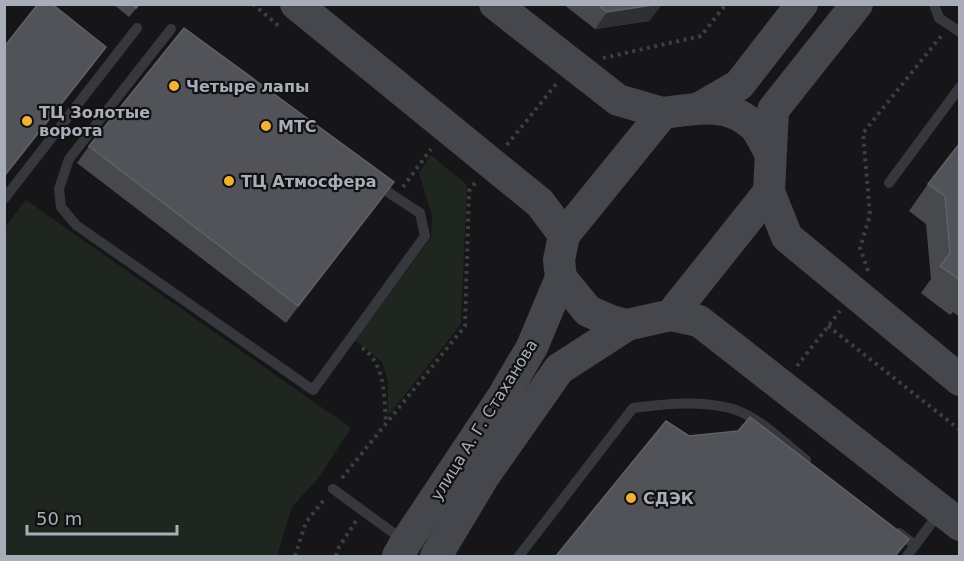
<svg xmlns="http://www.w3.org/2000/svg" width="964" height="561" font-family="'DejaVu Sans',sans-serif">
<rect width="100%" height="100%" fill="#161618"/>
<g fill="#1e261f">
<polygon points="431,155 467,185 461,324 388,416 388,382 382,362 355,340 431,238 432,216 419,173"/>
<polygon points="26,200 351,428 319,477 292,507 277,556 5,556 5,227"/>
</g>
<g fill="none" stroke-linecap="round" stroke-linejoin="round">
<g stroke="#3d3f44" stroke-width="4" stroke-dasharray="3 4.5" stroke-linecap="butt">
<polyline points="253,4 280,27"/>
<polyline points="603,58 701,36 726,4"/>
<polyline points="507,145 557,83"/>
<polyline points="403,187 431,149"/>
<polyline points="868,271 860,248 870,215 863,133 942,35"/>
<polyline points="828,326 960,430"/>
<path d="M 362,348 C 386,364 384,398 386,423"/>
<polyline points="797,366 840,311"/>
<polyline points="342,478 465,326 469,191 475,183"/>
<polyline points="295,556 306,522 324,500"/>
<polyline points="336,556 339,547 356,521"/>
</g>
<g stroke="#37383d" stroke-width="10">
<polyline points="934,4 939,18 960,32"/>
<polyline points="171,29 69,159 59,189 61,207 76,225 313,390 425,236 420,213 377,185"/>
<polyline points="889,183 960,87"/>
<polyline points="4,199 137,28"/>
<polyline points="333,489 403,540"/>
<polyline points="899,533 915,545"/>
<path d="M 519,556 L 633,408 C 665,404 697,400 730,408 C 757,415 785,443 806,460"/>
<polyline points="907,556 939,513"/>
</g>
<g stroke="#45474d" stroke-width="32">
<polyline points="296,4 540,203 564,235"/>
<polyline points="495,4 618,100 663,113"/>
<polyline points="699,108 739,85 802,4"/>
<path d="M 770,153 C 765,144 760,132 753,125 C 726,101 696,109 663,113 L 564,235 L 559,260 L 561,278 L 588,311 L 611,321 L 627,325 L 671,315 L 769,192 L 773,110 L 857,4"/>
<polyline points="769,192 787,237 960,380"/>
<polyline points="671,315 699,321 960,525"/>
<polyline points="398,556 406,542 502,398 532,347 561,278"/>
<polyline points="436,556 484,476 559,369 627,325"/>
</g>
</g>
<g fill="#47494d">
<polygon points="113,4 140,4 129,17"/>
<polygon points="563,4 662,4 649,21 595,29"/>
<polygon points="960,143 960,317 953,312 950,315 921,293 931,279 926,224 909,211 928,184"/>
<polygon points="89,146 394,182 382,199 286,323 77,163"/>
</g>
<g fill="#2f3033">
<polygon points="659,4 662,4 649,21 595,29 607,12"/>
<polygon points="106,47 94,64 4,178 4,176"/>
<polygon points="394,182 382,199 286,323 298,306"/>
</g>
<g fill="#525359" stroke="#5f6168" stroke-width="1.5">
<polygon points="38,4 52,4 106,47 4,176 4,47"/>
<polygon points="132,4 139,4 136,8"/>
<polygon points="597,4 659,4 607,12"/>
<polygon points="184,28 394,182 298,306 89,146"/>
<polygon points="960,143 960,280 940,266 950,253 945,196 928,184"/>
<polygon points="750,417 909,539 895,556 556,556 666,421 689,436 738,431"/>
</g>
<g fill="#f2b134" stroke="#111113" stroke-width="2">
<circle cx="174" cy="86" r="6"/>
<circle cx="27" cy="121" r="6"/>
<circle cx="266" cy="126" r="6"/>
<circle cx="229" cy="181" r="6"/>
<circle cx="631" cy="498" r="6"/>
</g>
<g text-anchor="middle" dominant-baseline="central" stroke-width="4.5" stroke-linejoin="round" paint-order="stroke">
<g font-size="16" font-weight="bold" fill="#a8adb8" stroke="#111113" text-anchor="start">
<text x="186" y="86">Четыре лапы</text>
<text x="39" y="112">ТЦ Золотые<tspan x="39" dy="18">ворота</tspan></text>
<text x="278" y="126">МТС</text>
<text x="241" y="181">ТЦ Атмосфера</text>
<text x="643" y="498">СДЭК</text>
</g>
<g font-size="16" fill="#a8adb8" stroke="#111113">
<text transform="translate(484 420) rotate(-58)">улица А. Г. Стаханова</text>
</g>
</g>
<rect width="964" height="561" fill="none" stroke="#a8adb8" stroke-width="12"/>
<path d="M27 525v9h150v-9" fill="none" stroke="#a8adb8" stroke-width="3"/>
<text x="36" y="525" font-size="18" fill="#a8adb8" stroke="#111113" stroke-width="4.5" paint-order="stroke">50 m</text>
</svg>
